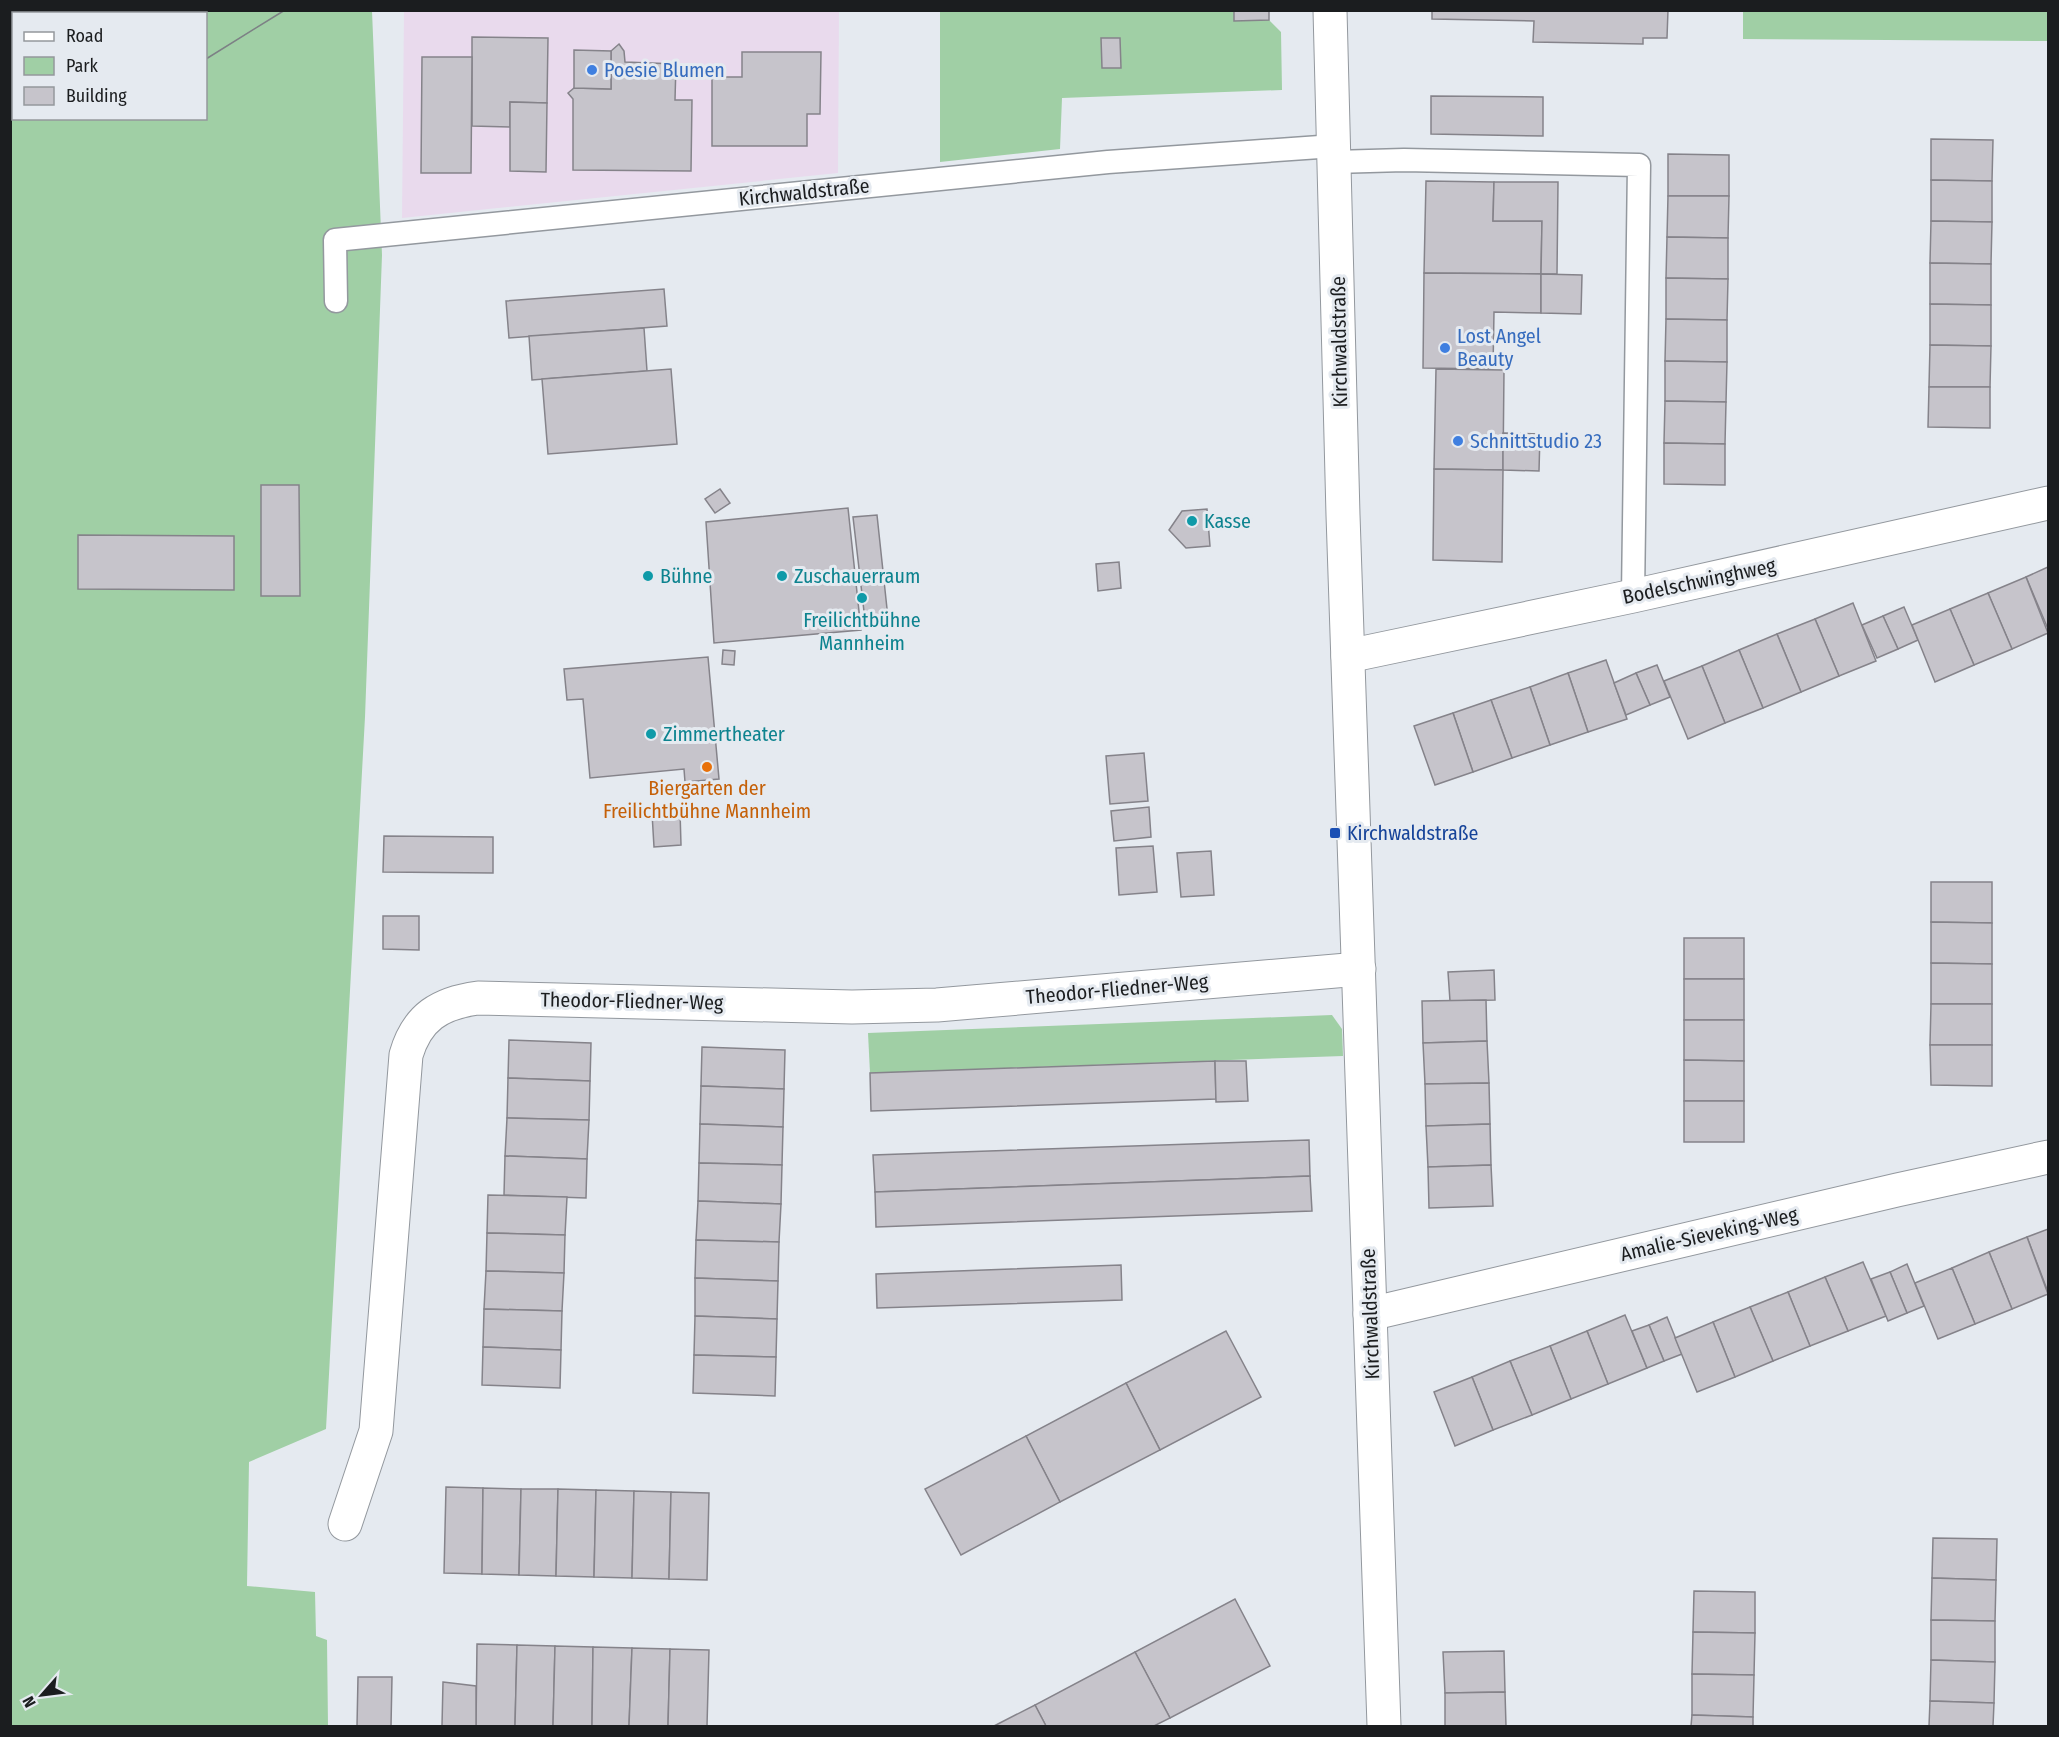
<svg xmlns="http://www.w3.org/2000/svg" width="2059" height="1737" font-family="'Fira Sans Condensed',sans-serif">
<rect width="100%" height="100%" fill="#e5eaf0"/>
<polygon fill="#e9daed" points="404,11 839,11 838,173 402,218"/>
<g fill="#a0cfa5" fill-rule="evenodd">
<path d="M 11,11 L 372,11 L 382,255 L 365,717 L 326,1429 L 249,1462 L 247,1586 L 315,1592 L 316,1636 L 327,1640 L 328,1726 L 11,1726 ZM 14,14 L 206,14 L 206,118 L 14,118 Z"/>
<polygon points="940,11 1269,11 1269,20 1281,32 1282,90 1062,98 1060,149 940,162"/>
<polygon points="1743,11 2048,11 2048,41 1743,39"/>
<polygon points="1332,1015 1342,1029 1343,1056 870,1073 868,1033"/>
</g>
<g fill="#c6c4cb" stroke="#85838a" stroke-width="1.5">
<polygon points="1234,10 1269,10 1269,20 1234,21"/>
<polygon points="1432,10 1668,10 1667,38 1643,38 1643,44 1533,42 1534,21 1432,19"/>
<polygon points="472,37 548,38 547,103 510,102 510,127 472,126"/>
<polygon points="1101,38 1120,38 1121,68 1102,68"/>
<polygon points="619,44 624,51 625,62 676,64 675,100 692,100 691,171 573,170 573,99 568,93 574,88 611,89 611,51"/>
<polygon points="574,50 611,51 611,89 574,88"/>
<polygon points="742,52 821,52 820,114 807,114 807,146 712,146 712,77 742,77"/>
<polygon points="422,57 472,57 471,173 421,173"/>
<polygon points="1431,96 1543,97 1543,136 1431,134"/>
<polygon points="510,102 547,103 546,172 510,171"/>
<polygon points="1931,139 1993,140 1992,181 1931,180"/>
<polygon points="1668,154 1729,155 1729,196 1668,196"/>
<polygon points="1931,180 1992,181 1992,222 1931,221"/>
<polygon points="1426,181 1494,182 1493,221 1542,221 1541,274 1424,273"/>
<polygon points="1494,182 1558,182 1557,274 1541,274 1542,221 1493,221"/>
<polygon points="1668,196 1729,196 1728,238 1667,237"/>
<polygon points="1931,221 1992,222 1991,264 1930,263"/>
<polygon points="1667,237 1728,238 1728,279 1666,278"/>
<polygon points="1930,263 1991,264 1991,305 1930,304"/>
<polygon points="1424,273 1541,274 1541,313 1494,312 1493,369 1423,368"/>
<polygon points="1541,274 1582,275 1581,314 1541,313"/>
<polygon points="1666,278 1728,279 1727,320 1666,319"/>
<polygon points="664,289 667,326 509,338 506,301"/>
<polygon points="1930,304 1991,305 1991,346 1930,345"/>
<polygon points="1666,319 1727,320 1727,362 1665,361"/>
<polygon points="644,328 647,371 532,380 529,336"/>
<polygon points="1930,345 1991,346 1990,387 1929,387"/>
<polygon points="1665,361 1727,362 1726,402 1665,401"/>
<polygon points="671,369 677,444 548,454 542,379"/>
<polygon points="1436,369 1504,370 1503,470 1434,469"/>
<polygon points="1929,387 1990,387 1990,428 1928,427"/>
<polygon points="1665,401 1726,402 1725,444 1664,443"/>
<polygon points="1503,433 1540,434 1539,471 1503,470"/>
<polygon points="1664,443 1725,444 1725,485 1664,484"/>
<polygon points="1434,469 1503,470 1502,562 1433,560"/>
<polygon points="261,485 299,485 300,596 261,596"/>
<polygon points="720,489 730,503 715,513 705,499"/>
<polygon points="848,508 861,630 714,643 706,522"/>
<polygon points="1207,509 1210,546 1186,548 1169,530 1182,511"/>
<polygon points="877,515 888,618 865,620 853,517"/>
<polygon points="78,535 234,536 234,590 78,589"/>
<polygon points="1119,562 1121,588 1098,591 1096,564"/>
<polygon points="2048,567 2048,629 2026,577"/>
<polygon points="2026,577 2048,633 2012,649 1988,593"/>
<polygon points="1988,593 2012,649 1974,665 1950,609"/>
<polygon points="1853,603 1876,661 1839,676 1815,619"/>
<polygon points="1904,607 1918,640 1898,649 1883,616"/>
<polygon points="1950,609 1974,665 1935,682 1912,625"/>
<polygon points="1883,616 1898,649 1877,658 1862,625"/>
<polygon points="1815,619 1839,676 1801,692 1777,634"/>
<polygon points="1777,634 1801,692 1763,708 1739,650"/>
<polygon points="723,650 735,651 734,665 722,664"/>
<polygon points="1739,650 1763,708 1725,723 1702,666"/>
<polygon points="708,657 719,779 685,782 684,769 590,778 583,699 567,700 564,669"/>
<polygon points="1606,660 1627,719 1588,732 1568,673"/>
<polygon points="1657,665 1670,697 1650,705 1636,673"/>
<polygon points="1702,666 1725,723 1688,739 1664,681"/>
<polygon points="1568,673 1588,732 1550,745 1530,687"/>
<polygon points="1636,673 1650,705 1626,715 1614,683"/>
<polygon points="1530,687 1550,745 1512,758 1491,700"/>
<polygon points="1491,700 1512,758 1473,772 1453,713"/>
<polygon points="1453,713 1473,772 1435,785 1414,726"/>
<polygon points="1144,753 1148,801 1110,804 1106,756"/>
<polygon points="1149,807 1151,837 1114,841 1111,811"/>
<polygon points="680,811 681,845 654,847 652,813"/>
<polygon points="384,836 493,837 493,873 383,872"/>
<polygon points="1153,846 1157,892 1119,895 1116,848"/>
<polygon points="1211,851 1214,895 1181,897 1177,853"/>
<polygon points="1931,882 1992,882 1992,923 1931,922"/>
<polygon points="383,916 419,916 419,950 383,949"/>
<polygon points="1931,922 1992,923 1992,964 1931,963"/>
<rect x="1684" y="938" width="60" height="41"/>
<polygon points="1931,963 1992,964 1992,1004 1931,1004"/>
<polygon points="1494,970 1495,1000 1450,1001 1448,972"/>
<rect x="1684" y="979" width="60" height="41"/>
<polygon points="1486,1000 1487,1041 1423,1043 1422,1001"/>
<polygon points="1931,1004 1992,1004 1992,1045 1930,1045"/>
<polygon points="1684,1020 1744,1020 1744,1061 1684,1060"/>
<polygon points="509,1040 591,1043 590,1081 508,1078"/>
<polygon points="1487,1041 1489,1083 1425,1084 1423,1043"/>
<polygon points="1930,1045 1992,1045 1992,1086 1931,1085"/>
<polygon points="702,1047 785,1050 784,1089 701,1086"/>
<polygon points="1684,1060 1744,1061 1744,1101 1684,1101"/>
<polygon points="1215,1061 1216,1099 871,1111 870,1073"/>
<polygon points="1215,1061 1246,1061 1248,1101 1216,1102"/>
<polygon points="508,1078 590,1081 589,1120 507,1118"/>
<polygon points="1489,1083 1490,1124 1426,1126 1425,1084"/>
<polygon points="701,1086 784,1089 783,1127 700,1124"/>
<rect x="1684" y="1101" width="60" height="41"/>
<polygon points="507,1118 589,1120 587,1159 505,1156"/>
<polygon points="700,1124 783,1127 782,1165 699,1163"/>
<polygon points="1490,1124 1491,1165 1428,1167 1426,1126"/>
<polygon points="1309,1140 1310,1176 875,1192 873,1155"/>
<polygon points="505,1156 587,1159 586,1198 504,1195"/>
<polygon points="699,1163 782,1165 781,1204 698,1201"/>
<polygon points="1491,1165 1493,1206 1429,1208 1428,1167"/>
<polygon points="1310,1176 1312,1211 876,1227 875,1192"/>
<polygon points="488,1195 567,1197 565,1235 487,1233"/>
<polygon points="698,1201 781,1204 779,1242 696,1240"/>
<polygon points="2048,1229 2048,1292 2027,1237"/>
<polygon points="487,1233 565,1235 564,1273 486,1271"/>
<polygon points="2027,1237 2048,1294 2012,1309 1989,1252"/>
<polygon points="696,1240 779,1242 778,1281 695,1278"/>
<polygon points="1989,1252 2012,1309 1975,1324 1952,1268"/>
<polygon points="1863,1262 1886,1316 1848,1331 1825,1277"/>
<polygon points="1907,1264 1924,1306 1907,1313 1890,1272"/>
<polygon points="1121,1265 1122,1300 877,1308 876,1274"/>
<polygon points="1952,1268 1975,1324 1938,1339 1915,1283"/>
<polygon points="486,1271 564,1273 562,1311 484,1309"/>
<polygon points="1890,1272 1907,1313 1888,1321 1871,1279"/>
<polygon points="1825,1277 1848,1331 1810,1346 1788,1292"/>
<polygon points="695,1278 778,1281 777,1319 695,1316"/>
<polygon points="1788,1292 1810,1346 1773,1361 1750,1307"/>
<polygon points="1750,1307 1773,1361 1735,1377 1713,1322"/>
<polygon points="484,1309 562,1311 561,1350 483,1347"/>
<polygon points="1625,1315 1647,1368 1608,1384 1587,1331"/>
<polygon points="695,1316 777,1319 776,1357 694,1355"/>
<polygon points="1667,1317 1682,1354 1664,1361 1649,1325"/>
<polygon points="1713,1322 1735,1377 1697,1392 1675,1338"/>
<polygon points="1649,1325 1664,1361 1647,1368 1632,1331"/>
<polygon points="1226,1331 1261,1397 1160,1450 1126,1383"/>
<polygon points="1587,1331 1608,1384 1571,1399 1550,1346"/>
<polygon points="1550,1346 1571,1399 1532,1415 1510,1361"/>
<polygon points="483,1347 561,1350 560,1388 482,1385"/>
<polygon points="694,1355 776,1357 775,1396 693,1393"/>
<polygon points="1510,1361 1532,1415 1493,1430 1472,1377"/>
<polygon points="1472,1377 1493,1430 1455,1446 1434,1392"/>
<polygon points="1126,1383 1160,1450 1060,1502 1026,1436"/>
<polygon points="1026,1436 1060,1502 961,1555 925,1489"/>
<polygon points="446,1487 483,1488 482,1574 444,1573"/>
<polygon points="483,1488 521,1489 519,1575 482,1574"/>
<polygon points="521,1489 558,1489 556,1576 519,1575"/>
<polygon points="558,1489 596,1490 594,1577 556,1576"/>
<polygon points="596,1490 634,1491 632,1578 594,1577"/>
<polygon points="634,1491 671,1492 669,1579 632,1578"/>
<polygon points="671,1492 709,1493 707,1580 669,1579"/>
<polygon points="1933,1538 1997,1539 1996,1580 1932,1578"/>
<polygon points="1932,1578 1996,1580 1995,1621 1931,1620"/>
<polygon points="1694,1591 1755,1592 1755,1633 1693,1632"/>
<polygon points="1235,1599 1270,1666 1170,1718 1135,1652"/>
<polygon points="1931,1620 1995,1621 1995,1662 1931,1660"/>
<polygon points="1693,1632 1755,1633 1754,1675 1692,1674"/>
<polygon points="477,1644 517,1645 515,1726 476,1726"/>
<polygon points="517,1645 555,1646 553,1726 515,1726"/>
<polygon points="555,1646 593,1647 592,1726 553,1726"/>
<polygon points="593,1647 632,1648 629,1726 592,1726"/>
<polygon points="632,1648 670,1649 668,1726 629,1726"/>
<polygon points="670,1649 709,1650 707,1726 668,1726"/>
<polygon points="1504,1651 1505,1692 1445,1693 1443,1652"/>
<polygon points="1135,1652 1170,1718 1154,1726 1046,1726 1035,1705"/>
<polygon points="1931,1660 1995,1662 1994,1703 1930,1701"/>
<polygon points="1692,1674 1754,1675 1753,1717 1692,1715"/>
<polygon points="358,1677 392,1677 391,1726 357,1726"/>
<polygon points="443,1682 476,1686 476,1726 442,1726"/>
<polygon points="1505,1692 1506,1726 1445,1726 1445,1693"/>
<polygon points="1930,1701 1994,1703 1993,1726 1929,1726"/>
<polygon points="1035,1705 1046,1726 994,1726"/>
<polygon points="1692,1715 1753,1717 1753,1726 1691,1726"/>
</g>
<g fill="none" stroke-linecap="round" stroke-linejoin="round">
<g stroke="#93989e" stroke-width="25">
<g id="service">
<polyline points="1334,162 1404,160 1639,165 1633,596"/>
<polyline points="336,301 335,240 1108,162 1334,146"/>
</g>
</g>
<g stroke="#93989e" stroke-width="35">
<g id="minor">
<polyline points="1330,10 1343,515 1384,1726"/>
<polyline points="1348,656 1633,596 2048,503"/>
<polyline points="1370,1314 1897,1190 2048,1157"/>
<path d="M 345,1524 L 376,1431 L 406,1055 C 417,1017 440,1003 478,998 L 852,1007 L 937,1005 L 1359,969"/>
</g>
</g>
<use href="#service" stroke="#fff" stroke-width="22"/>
<use href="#minor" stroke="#fff" stroke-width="33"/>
<g stroke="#7d8185" stroke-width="1.5">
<polyline points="206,59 285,10"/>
<polyline points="10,78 14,80"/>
</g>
</g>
<g fill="#3f7fe0" stroke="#e5eaf0" stroke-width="2">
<circle cx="592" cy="70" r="6"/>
<circle cx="1445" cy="348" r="6"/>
<circle cx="1458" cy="441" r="6"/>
</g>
<g fill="#0f9aa8" stroke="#e5eaf0" stroke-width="2">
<circle cx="1192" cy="521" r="6"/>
<circle cx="648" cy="576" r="6"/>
<circle cx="782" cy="576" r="6"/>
<circle cx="862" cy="598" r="6"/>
<circle cx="651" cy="734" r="6"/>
</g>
<circle fill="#e8710a" stroke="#e5eaf0" stroke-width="2" cx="707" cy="767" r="6"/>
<rect fill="#1a4fb4" stroke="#e5eaf0" stroke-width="2" x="1329" y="827" width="12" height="12" rx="3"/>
<g text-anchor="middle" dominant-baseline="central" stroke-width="6" stroke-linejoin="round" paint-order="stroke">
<g font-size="20" fill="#366cbe" stroke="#e5eaf0" text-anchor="start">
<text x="604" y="70">Poesie Blumen</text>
<text x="1457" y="336">Lost Angel<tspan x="1457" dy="23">Beauty</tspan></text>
<text x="1470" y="441">Schnittstudio 23</text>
</g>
<g font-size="20" fill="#1b1d1f" stroke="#e5eaf0">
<text transform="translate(804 192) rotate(-6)">Kirchwaldstraße</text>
<text transform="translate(1339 342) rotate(-91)">Kirchwaldstraße</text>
<text transform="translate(1699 581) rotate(-12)">Bodelschwinghweg</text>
<text transform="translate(1117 989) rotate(-5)">Theodor-Fliedner-Weg</text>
<text transform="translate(632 1001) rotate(1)">Theodor-Fliedner-Weg</text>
<text transform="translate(1709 1234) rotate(-13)">Amalie-Sieveking-Weg</text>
<text transform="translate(1370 1314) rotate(-92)">Kirchwaldstraße</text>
</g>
<g font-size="20" fill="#0d838f" stroke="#e5eaf0" text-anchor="start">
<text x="1204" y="521">Kasse</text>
<text x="660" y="576">Bühne</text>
<text x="794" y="576">Zuschauerraum</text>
<text x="862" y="620" text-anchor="middle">Freilichtbühne<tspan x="862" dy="23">Mannheim</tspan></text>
<text x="663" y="734">Zimmertheater</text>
</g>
<g font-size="20" fill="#c56008" stroke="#e5eaf0">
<text x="707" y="788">Biergarten der<tspan x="707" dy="23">Freilichtbühne Mannheim</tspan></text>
</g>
<g font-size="20" fill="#164399" stroke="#e5eaf0" text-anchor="start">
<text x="1347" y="833">Kirchwaldstraße</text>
</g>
</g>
<rect width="2059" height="1737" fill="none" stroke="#1b1d1f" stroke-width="24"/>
<rect x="12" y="12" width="195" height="108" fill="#e5eaf0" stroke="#94989c" stroke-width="1.5"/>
<rect x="24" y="32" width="30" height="9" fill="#ffffff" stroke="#94989c" stroke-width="1.5"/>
<text x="66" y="42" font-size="18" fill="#1b1d1f">Road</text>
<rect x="24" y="57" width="30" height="18" fill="#a0cfa5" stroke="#94989c" stroke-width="1.5"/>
<text x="66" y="72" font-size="18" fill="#1b1d1f">Park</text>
<rect x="24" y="87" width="30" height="18" fill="#c6c4cb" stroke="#94989c" stroke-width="1.5"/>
<text x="66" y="102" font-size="18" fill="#1b1d1f">Building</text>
<g transform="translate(42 1695) rotate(242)" stroke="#e5eaf0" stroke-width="4.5" paint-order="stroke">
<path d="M0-4.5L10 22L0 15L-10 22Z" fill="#1b1d1f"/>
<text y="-9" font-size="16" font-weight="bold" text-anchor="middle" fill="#1b1d1f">N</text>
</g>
</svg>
